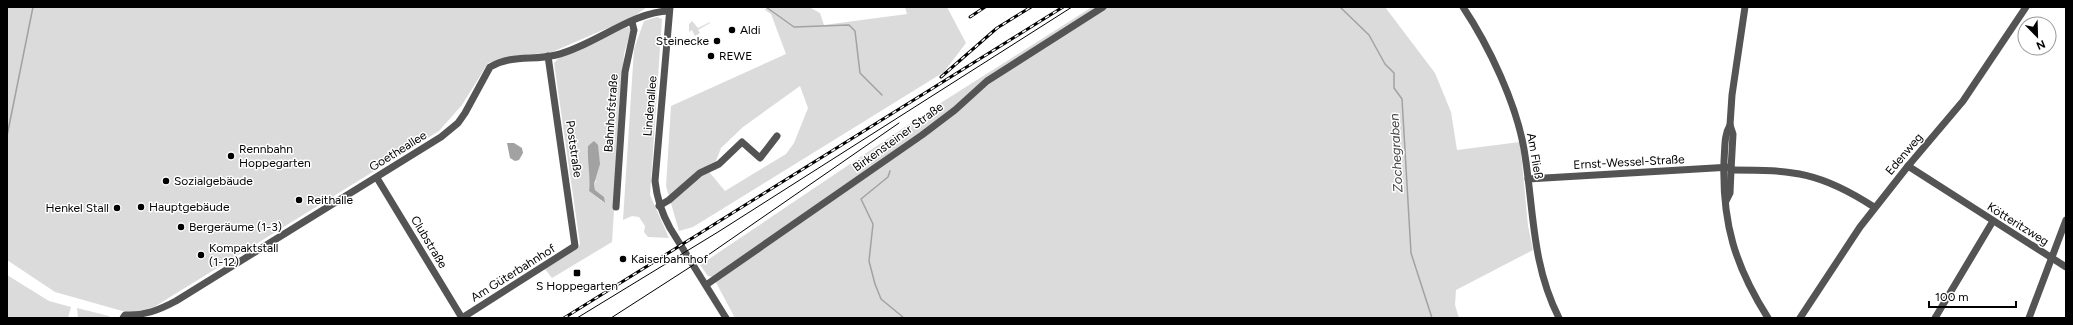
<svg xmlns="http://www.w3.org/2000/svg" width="2073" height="325" font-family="Figtree,sans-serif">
<rect width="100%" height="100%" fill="#fff"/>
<g fill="#dbdbdb" fill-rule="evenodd">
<polygon points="7,7 647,7 633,17 552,52 516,56 488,63 462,105 439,131 154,307 139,311 126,312 55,292 7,260"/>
<path d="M 767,7 L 809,7 L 820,13 L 824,25 L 907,14 L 905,7 L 947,7 L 966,43 L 944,72 L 693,227 L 679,231 L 666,186 L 671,106 L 786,54 L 771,14 L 765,10 ZM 800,86 L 808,108 L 794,143 L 786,154 L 725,191 L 705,167 L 716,161 L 721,148 L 743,127 Z"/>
<polygon points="1092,7 1385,7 1435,73 1451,112 1457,150 1520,142 1528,226 1533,250 1456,290 1455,305 1459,318 735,318 713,277 708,276 700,265 939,104"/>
<polygon points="657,17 662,19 650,195 669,238 648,237 644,232 645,226 639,217 632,216 623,220 634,49 644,21"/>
<polygon points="692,21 698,28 710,22 710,23 698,30 700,33 695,36 692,30 689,32 689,24"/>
<path d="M 627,27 L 631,29 L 631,35 L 629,37 L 624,54 L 612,242 L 552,278 L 545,269 L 578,248 L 580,244 L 554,63 L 562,55 ZM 597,180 L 594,184 L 595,190 L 604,197 L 604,203 L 589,191 L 590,184 Z"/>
<polygon points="7,275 49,301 71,307 68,318 7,318"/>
<polygon points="77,308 109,316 110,318 78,318"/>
</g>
<g fill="#a2a2a2">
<path d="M 594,141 L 598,145 L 600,164 L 594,184 L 595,190 L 604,197 L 605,203 L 589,191 C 591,178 587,161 588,146 Z"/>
<polygon points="507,143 514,143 522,148 523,153 519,160 515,161 510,158"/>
</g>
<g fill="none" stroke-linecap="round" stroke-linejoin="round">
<g stroke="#a2a2a2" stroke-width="1.5">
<polyline points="766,7 794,27 849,25 855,31 860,73 882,95"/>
<polyline points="1340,7 1369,35 1385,64 1394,73 1394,88 1402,99 1411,253 1432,318"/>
<polyline points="7,136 33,7"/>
<polyline points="890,171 888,177 861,199 873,224 869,261 875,284 881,299 904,318"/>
</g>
<g stroke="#545454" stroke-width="7">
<path d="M 670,7 L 655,181 C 657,199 661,212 670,228 L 726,318"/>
<path d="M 1463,7 C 1489,46 1516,103 1524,149 C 1534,208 1531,263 1559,318"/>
<path d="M 1730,125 C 1724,135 1725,148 1724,161 C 1722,223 1735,266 1768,318"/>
<polyline points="1908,166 2066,267"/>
<path d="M 1731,170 C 1794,170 1820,172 1874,207"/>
<polyline points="377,178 462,318"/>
<polyline points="1528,179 1731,167"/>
<polyline points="1726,201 1730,193 1731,170 1733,134 1730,125 1732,95 1745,7"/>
<polyline points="659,206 669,200 700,173 719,164 742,142 760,158 777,136"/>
<polyline points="616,207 625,72 634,30 632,22"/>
<polyline points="706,285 922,135 955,110 987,81 1103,7"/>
<path d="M 123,318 L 125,315 C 144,316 159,310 176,301 L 441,137 L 458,123 L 465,113 L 490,67 C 513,54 532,61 556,55 C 591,47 634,11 669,11"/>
<polyline points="462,318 575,246 548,56"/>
<polyline points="1800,318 1860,227 1908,166 1963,101 2026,7"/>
<polyline points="1935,318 1993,221"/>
<polyline points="2029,318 2066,220"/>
</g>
<g stroke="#000" stroke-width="1">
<polyline points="577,318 718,232 1072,7"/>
<polyline points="611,318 698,262 899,123"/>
</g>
<g stroke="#000" stroke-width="3">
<g id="rail">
<polyline points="970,17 985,7"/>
<polyline points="941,77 997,28 1031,7"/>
<polyline points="564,318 1063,7"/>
</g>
</g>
<use href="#rail" stroke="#fff" stroke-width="1.5" stroke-dasharray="4.5" stroke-linecap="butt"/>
</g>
<g fill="#000" stroke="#fff" stroke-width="1.5">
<circle cx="732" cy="30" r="4"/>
<circle cx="717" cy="41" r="4"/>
<circle cx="711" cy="56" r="4"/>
<circle cx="231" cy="156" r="4"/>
<circle cx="166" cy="181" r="4"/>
<circle cx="299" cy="200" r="4"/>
<circle cx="141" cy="207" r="4"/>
<circle cx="117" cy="208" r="4"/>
<circle cx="181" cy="227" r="4"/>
<circle cx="201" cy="255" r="4"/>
<circle cx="623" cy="259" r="4"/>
<rect x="573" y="269" width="8" height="8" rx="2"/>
</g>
<g text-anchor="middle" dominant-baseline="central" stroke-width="3" stroke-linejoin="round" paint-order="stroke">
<g font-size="12" fill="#000" stroke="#fff" text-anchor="start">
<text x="740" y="30">Aldi</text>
<text x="709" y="41" text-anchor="end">Steinecke</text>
<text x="719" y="56">REWE</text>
<text x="239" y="149">Rennbahn<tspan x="239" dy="14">Hoppegarten</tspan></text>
<text x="174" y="181">Sozialgebäude</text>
<text x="307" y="200">Reithalle</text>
<text x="149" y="207">Hauptgebäude</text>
<text x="109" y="208" text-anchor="end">Henkel Stall</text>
<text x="189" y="227">Bergeräume (1-3)</text>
<text x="209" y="248">Kompaktstall<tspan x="209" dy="14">(1-12)</tspan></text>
<text x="631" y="259">Kaiserbahnhof</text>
<text x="577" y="286" text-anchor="middle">S Hoppegarten</text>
</g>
<g font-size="12" fill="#000" stroke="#fff">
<text transform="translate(650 106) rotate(-85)">Lindenallee</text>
<text transform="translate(611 113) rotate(-86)">Bahnhofstraße</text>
<text transform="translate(898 137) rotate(-36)">Birkensteiner Straße</text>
<text transform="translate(574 149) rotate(82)">Poststraße</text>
<text transform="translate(398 151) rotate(-32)">Goetheallee</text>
<text transform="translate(1904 154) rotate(-50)">Edenweg</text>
<text transform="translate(1535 156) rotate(80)">Am Fließ</text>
<text transform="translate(1629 162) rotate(-3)">Ernst-Wessel-Straße</text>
<text transform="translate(2018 224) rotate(32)">Kötteritzweg</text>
<text transform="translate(429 242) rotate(59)">Clubstraße</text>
<text transform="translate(513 273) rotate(-32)">Am Güterbahnhof</text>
</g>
<g font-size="13" font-style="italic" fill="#434343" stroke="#fff">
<text transform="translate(1396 153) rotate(-93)">Zochegraben</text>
</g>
</g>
<rect width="2073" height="325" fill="none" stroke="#000000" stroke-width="16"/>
<g transform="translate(2037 36) rotate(157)"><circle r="19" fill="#ffffff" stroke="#999999"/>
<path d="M0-3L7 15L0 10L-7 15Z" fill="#000000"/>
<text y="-6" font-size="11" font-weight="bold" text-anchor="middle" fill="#000000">N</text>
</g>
<path d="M1929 301v6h87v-6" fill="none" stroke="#000000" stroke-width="2"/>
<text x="1935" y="301" font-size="12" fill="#000000" stroke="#ffffff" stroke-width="3" paint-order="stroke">100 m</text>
</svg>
